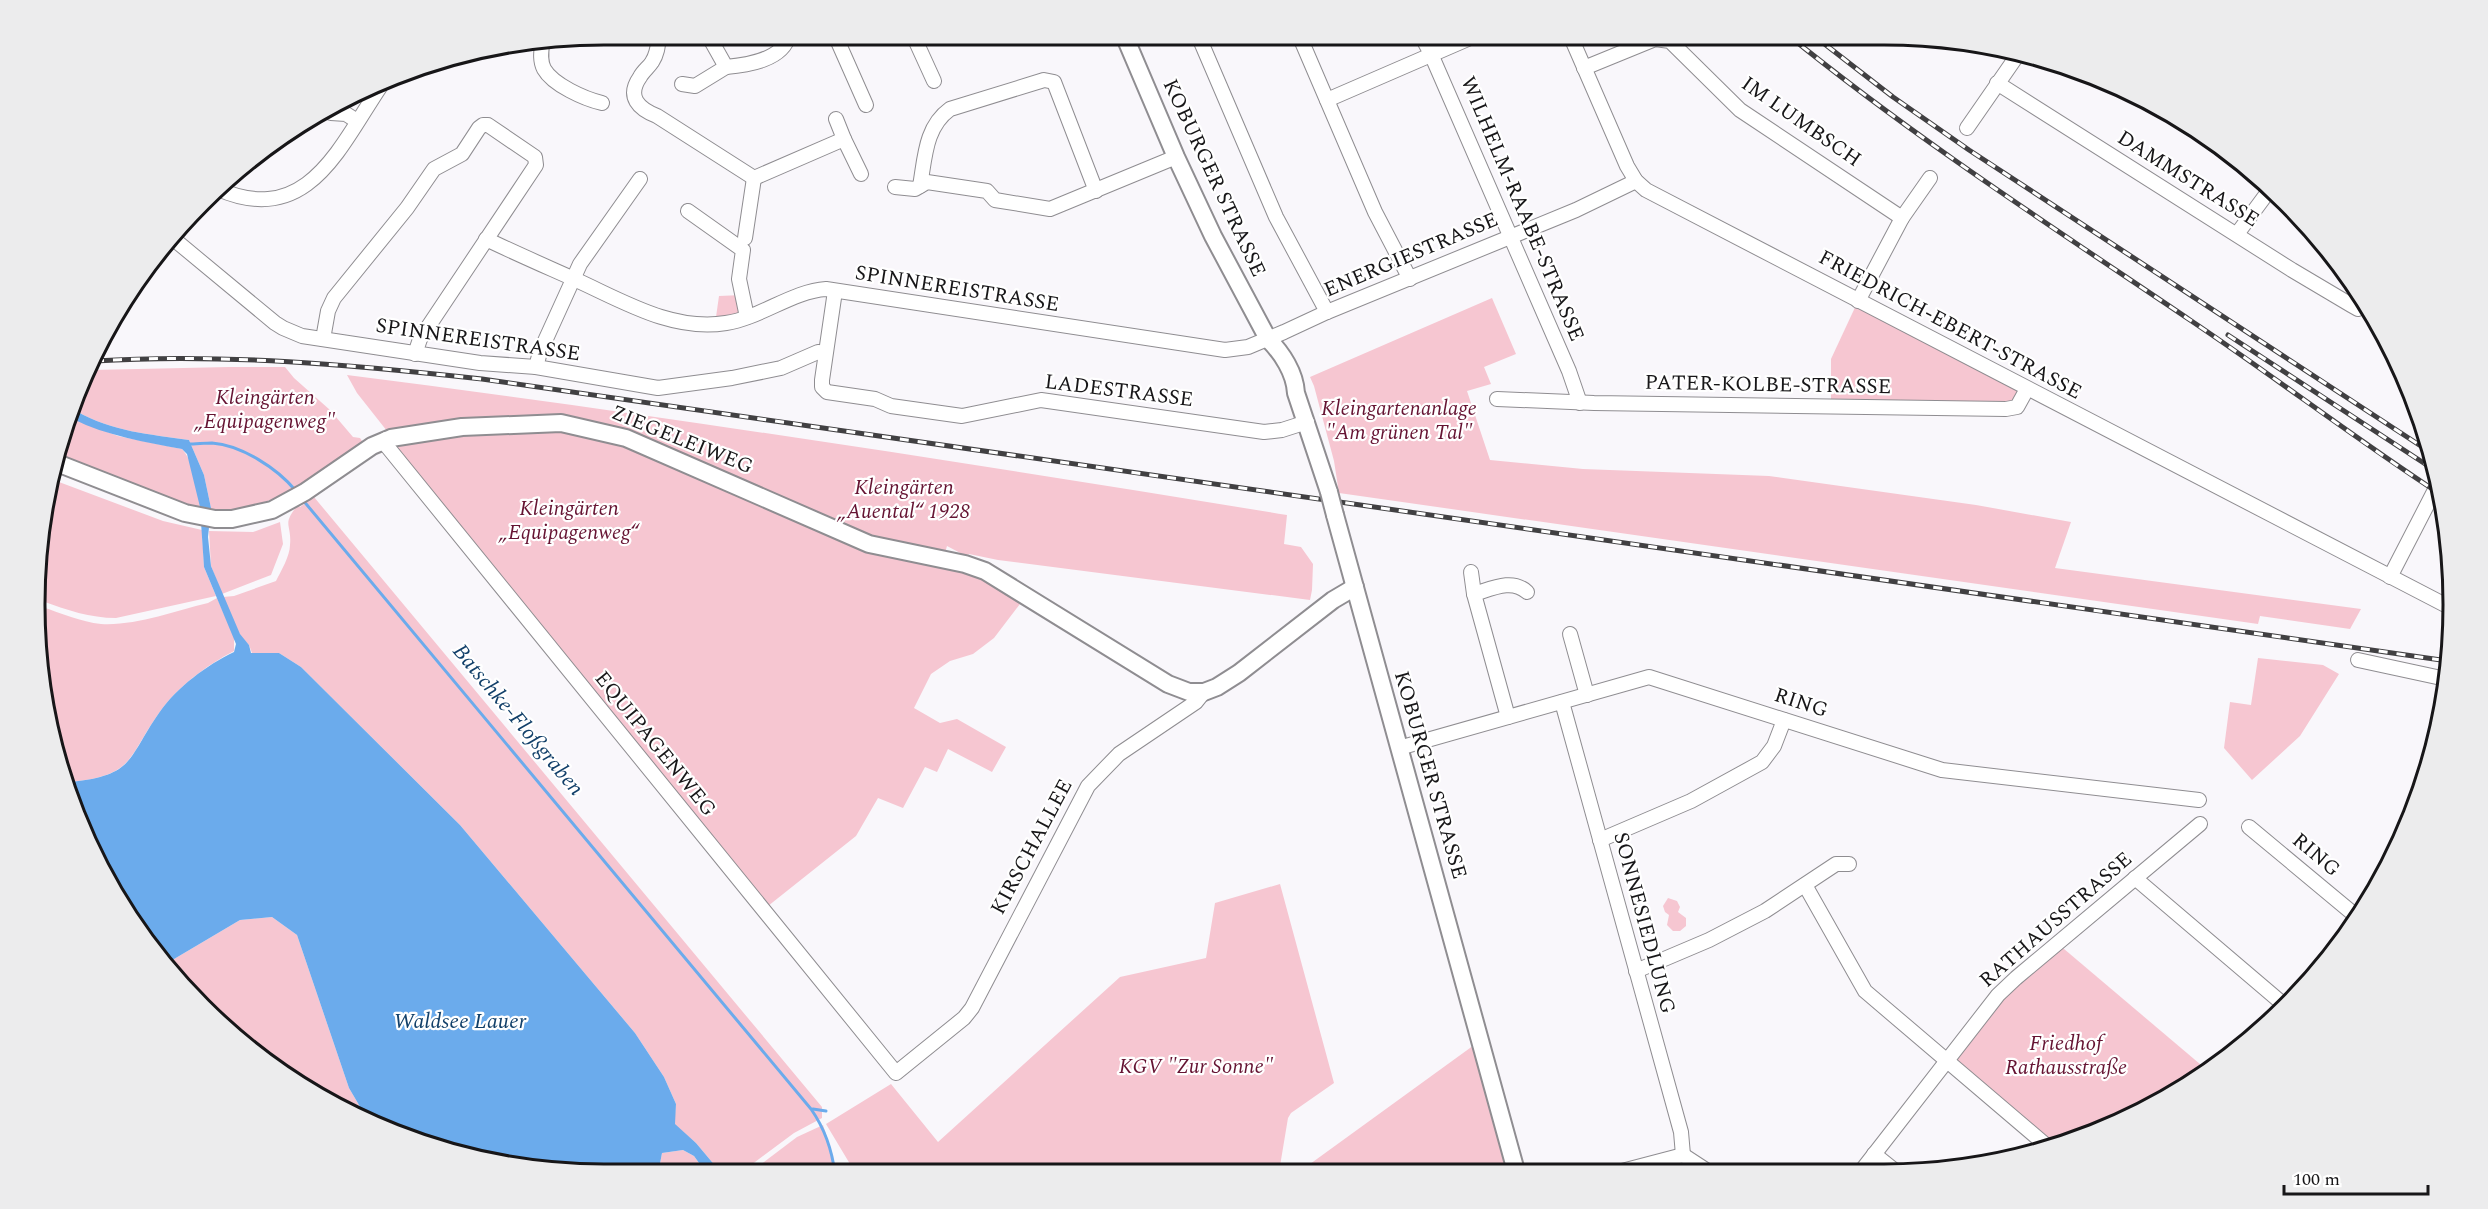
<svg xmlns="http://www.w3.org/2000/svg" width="2488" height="1209" font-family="Spectral,serif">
<rect width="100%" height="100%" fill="#f9f7fb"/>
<g fill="#f6c6d1">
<polygon points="742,295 747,317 715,324 719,296"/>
<polygon points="1492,298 1516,354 1484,367 1491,384 1467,391 1490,460 1583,469 1769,476 1976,505 2071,522 2055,568 2361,609 2350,629 2260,616 2258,624 1339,493 1334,461 1314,386 1310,377"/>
<polygon points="1858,301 2027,389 2018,405 1831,406 1831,359"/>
<path d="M 229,367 L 285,367 L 294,378 L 330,410 L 353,437 L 360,438 L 364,444 C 312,479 281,507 215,511 L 211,508 L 204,475 L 189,440 C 149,434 113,432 76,411 L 92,370 Z"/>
<path d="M 347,375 C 661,415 974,464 1287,515 L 1284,544 L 1301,547 L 1313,564 L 1312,590 L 1310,600 L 998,560 L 969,554 L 966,556 L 947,546 L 945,553 L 889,544 L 621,428 L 387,431 L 357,393 Z"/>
<path d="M 73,419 L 118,436 L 182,449 C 193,461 201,492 200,509 L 60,455 Z"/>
<polygon points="581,426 869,544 965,564 1026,596 994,638 973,654 950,661 931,674 914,708 940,723 957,719 1006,747 992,772 948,749 937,772 925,767 903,808 878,798 856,836 763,910 386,445 400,435"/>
<path d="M 51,479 L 163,521 L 202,530 L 204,567 L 216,596 L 116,618 C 90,618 67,610 42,601 L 46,493 Z"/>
<path d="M 314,497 L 822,1107 L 822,1118 L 794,1133 L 739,1174 L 722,1174 L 696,1143 L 674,1124 L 676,1104 L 664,1077 L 635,1033 L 460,825 L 301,667 L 279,653 L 252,653 L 249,645 L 240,635 L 223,597 L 234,596 L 276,581 C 281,571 290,556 290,545 C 292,524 281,525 298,505 L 300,507 Z"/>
<polygon points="280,522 283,544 271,575 222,594 211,566 209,531 253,532"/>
<path d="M 217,598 L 234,637 L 234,651 C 207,665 177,687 159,713 C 127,758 135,775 71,782 L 39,679 L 42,607 C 61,613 81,622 101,624 C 136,626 174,611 208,603 Z"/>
<polygon points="2258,658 2323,665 2339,674 2300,736 2252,780 2224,748 2230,702 2251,705"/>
<polygon points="1280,884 1334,1083 1291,1113 1288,1118 1279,1172 856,1174 826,1124 891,1084 938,1142 1120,977 1206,958 1215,903"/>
<polygon points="1668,898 1677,901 1680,907 1678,912 1686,918 1686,926 1680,931 1673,931 1667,925 1669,915 1665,912 1663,906"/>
<polygon points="272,917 297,935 349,1088 369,1122 288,1078 202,1008 169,962 240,920"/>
<polygon points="2057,943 2207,1070 2101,1131 2047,1146 1946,1062 1998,995"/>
<polygon points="1480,1040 1516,1171 1299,1172 1470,1048"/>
<polygon points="823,1125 833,1156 835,1174 748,1174 797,1137"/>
<polygon points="683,1150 694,1156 707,1174 658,1174 662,1153"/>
</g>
<path fill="#6babec" d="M 76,411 C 113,432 149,434 189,440 L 204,475 L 211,508 L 208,537 L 211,566 L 240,634 L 249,645 L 251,653 L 279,653 L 301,667 L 460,825 L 635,1033 L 664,1077 L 676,1104 L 675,1124 L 696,1143 L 722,1174 L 707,1174 L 694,1156 L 683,1150 L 662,1153 L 658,1174 L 604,1174 L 493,1163 L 386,1131 L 369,1122 L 349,1088 L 297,935 L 272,917 L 240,920 L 169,962 L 93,857 L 71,782 C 135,775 127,759 159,713 C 177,687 207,665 234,652 L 236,644 L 204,567 L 200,507 L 187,454 L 182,449 C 145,442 107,436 73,419 Z"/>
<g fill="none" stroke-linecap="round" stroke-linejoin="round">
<g stroke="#6babec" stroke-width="3">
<path d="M 188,444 C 196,444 204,443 212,443 C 241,445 277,468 296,491"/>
<path d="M 302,499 L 811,1109 C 825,1129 832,1149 835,1174"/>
<polyline points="813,1109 826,1111"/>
</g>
<g stroke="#8f8d91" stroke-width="16">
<g id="minor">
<path d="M 659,35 C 658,44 658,53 652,62 C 649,67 643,71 640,77 C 626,97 639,109 657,116 L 754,178 L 844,139 L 836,119"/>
<path d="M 708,35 L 726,67 C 748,65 783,60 789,35"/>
<polyline points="835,35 866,105"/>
<polyline points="913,35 934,81"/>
<polyline points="1198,35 1276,217 1327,312"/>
<polyline points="1299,35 1375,212 1410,279"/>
<polyline points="1421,35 1431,54 1569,371 1580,403"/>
<polyline points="1570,35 1627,166 1636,181 1646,190 2453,609"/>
<path d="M 542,45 C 541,53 540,61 544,69 C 553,85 585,99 602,103"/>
<polyline points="1584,68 1655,39 1670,41 1740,110 1902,218"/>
<polyline points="1997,83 2292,270 2351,305 2358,309 2363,299"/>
<polyline points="682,84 695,86 726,67"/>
<polyline points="1327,100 1477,35"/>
<polyline points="331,113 346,114 357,121"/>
<polyline points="1967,128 2019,53"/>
<polyline points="844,139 861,174"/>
<path d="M 920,186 C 925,158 925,127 950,109 L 1044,80 L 1054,82 L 1096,191"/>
<polyline points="895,187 915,189 927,182 987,191 995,200 1050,209 1176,157"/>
<path d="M 218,189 C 307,228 339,148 380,87"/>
<polyline points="688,211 743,250 739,279 747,317"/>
<polyline points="2237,234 2271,188"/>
<polyline points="170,236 275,323 283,328 302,336 480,363 536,367 658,388 732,378 781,368 818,352 825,353"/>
<polyline points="745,238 754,178"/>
<path d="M 486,239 C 515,253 545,266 574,279 C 621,300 672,332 726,323 C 760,318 793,291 826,289 L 1225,350 L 1248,347 L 1284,332 L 1327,312 L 1576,210 L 1636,181"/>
<polyline points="835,291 822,380 822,387 827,392 875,399 891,406 962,416 1041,400 1264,432 1282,430 1307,422"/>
<polyline points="1858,301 1902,218 1930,178"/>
<polyline points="323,339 328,311 334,298 407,208 434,169 462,154 479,128 483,125 488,125 535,157 536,165 420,339 415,354"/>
<polyline points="536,367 540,352 580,264 640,179"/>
<polyline points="1497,399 1594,403 2006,409 2017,407 2027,389"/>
<polyline points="386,439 386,445 896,1073 964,1018 972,1008 1088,786 1119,754 1196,702 1204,692"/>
<polyline points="1471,572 1474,594 1508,717"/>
<polyline points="2390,577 2439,482"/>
<path d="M 1474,594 C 1491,589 1512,578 1527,592"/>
<polyline points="1570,634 1587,695"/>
<polyline points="2358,660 2446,679"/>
<polyline points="1562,702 1681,1132 1683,1155"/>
<polyline points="1399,748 1649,677 1942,770 2199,800"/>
<polyline points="2249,827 2356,916"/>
<polyline points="1600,840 1691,801 1762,762 1774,746 1784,720"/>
<polyline points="2135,878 2283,1004"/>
<polyline points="1805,885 1865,991 2047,1146"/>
<polyline points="1636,971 1709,940 1765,911 1836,864 1849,864"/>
<polyline points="1874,1154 1894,1170"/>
<polyline points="1862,1170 1998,995 2016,978 2200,824"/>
<polyline points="1622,1171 1683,1155 1706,1170"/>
</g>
</g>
<g stroke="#8f8d91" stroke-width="20">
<g id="major">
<path d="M 1124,35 L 1176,157 L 1213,236 L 1268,339 C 1282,353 1295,373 1296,393 L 1329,492"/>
<polyline points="57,463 185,513 215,519 232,519 272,510 305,492 372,446 391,438 462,427 561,423 626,438 869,544 965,564 985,571 1168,684 1189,692 1204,692 1217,687 1239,673 1333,600 1355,587"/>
<polyline points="1335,515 1516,1171"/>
</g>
</g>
<use href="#minor" stroke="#fff" stroke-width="14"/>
<use href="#major" stroke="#fff" stroke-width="16"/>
<g stroke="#414042" stroke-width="5">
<g id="rail">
<path d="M 1788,35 C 1916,139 2054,228 2190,320 C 2275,377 2357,440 2443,496"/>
<polyline points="1813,35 1893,97 1969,150 2430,452"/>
<polyline points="2228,335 2436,471"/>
<path d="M 95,361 C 224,353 354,365 482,379 L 2448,661"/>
</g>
</g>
<use href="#rail" stroke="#fff" stroke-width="3" stroke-dasharray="9" stroke-linecap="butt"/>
<g stroke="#8f8d91" stroke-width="20" stroke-linecap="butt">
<polyline id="major-bridge" points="1329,492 1335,515"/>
</g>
<use href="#major-bridge" stroke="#fff" stroke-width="16"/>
</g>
<g text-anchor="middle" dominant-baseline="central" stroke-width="4.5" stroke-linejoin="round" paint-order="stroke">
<g font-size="21" fill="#171618" stroke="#fff">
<text transform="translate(1801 122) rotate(35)">IM LUMBSCH</text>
<text transform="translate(1214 178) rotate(65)">KOBURGER STRASSE</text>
<text transform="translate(2188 179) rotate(32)">DAMMSTRASSE</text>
<text transform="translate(1522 209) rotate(67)">WILHELM-RAABE-STRASSE</text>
<text transform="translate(1411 255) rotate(-23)">ENERGIESTRASSE</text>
<text transform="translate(957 289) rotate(9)">SPINNEREISTRASSE</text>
<text transform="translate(1950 325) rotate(28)">FRIEDRICH-EBERT-STRASSE</text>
<text transform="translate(478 340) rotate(8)">SPINNEREISTRASSE</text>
<text transform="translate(1768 385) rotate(1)">PATER-KOLBE-STRASSE</text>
<text transform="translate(1119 391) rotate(7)">LADESTRASSE</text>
<text transform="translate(682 440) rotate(22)">ZIEGELEIWEG</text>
<text transform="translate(1801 703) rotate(18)">RING</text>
<text transform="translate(655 744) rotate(51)">EQUIPAGENWEG</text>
<text transform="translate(1430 775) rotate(74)">KOBURGER STRASSE</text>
<text transform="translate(1032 847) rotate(-62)">KIRSCHALLEE</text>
<text transform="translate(2316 855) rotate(40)">RING</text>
<text transform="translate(2056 920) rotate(-41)">RATHAUSSTRASSE</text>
<text transform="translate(1644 923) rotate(75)">SONNESIEDLUNG</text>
</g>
<g font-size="21" font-style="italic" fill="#651332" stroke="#fff">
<text x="265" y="398">Kleingärten<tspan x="265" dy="24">„Equipagenweg"</tspan></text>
<text x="1399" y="409">Kleingartenanlage<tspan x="1399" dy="24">"Am grünen Tal"</tspan></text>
<text x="904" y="488">Kleingärten<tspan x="904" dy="24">„Auental“ 1928</tspan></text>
<text x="569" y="509">Kleingärten<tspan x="569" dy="24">„Equipagenweg“</tspan></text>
<text x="2066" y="1044">Friedhof<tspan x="2066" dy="24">Rathausstraße</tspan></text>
<text x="1196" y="1067">KGV "Zur Sonne"</text>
</g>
<g font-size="22" font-style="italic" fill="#12406a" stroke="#fff">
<text transform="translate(518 720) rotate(50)">Batschke‐Floßgraben</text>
<text x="460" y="1021">Waldsee Lauer</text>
</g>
</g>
<path d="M0 0H2488V1209H0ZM604 45H1884A559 559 0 0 1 2443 604V605A559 559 0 0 1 1884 1164H604A559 559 0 0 1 45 605V604A559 559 0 0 1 604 45Z" fill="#ececed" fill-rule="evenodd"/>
<path fill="none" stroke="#171618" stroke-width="3" d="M604 45H1884A559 559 0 0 1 2443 604V605A559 559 0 0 1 1884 1164H604A559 559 0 0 1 45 605V604A559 559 0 0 1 604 45Z"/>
<path d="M2284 1185v9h144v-9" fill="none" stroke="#171618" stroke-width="3"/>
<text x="2293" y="1185" font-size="18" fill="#171618" stroke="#ffffff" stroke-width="4.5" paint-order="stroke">100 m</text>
</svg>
